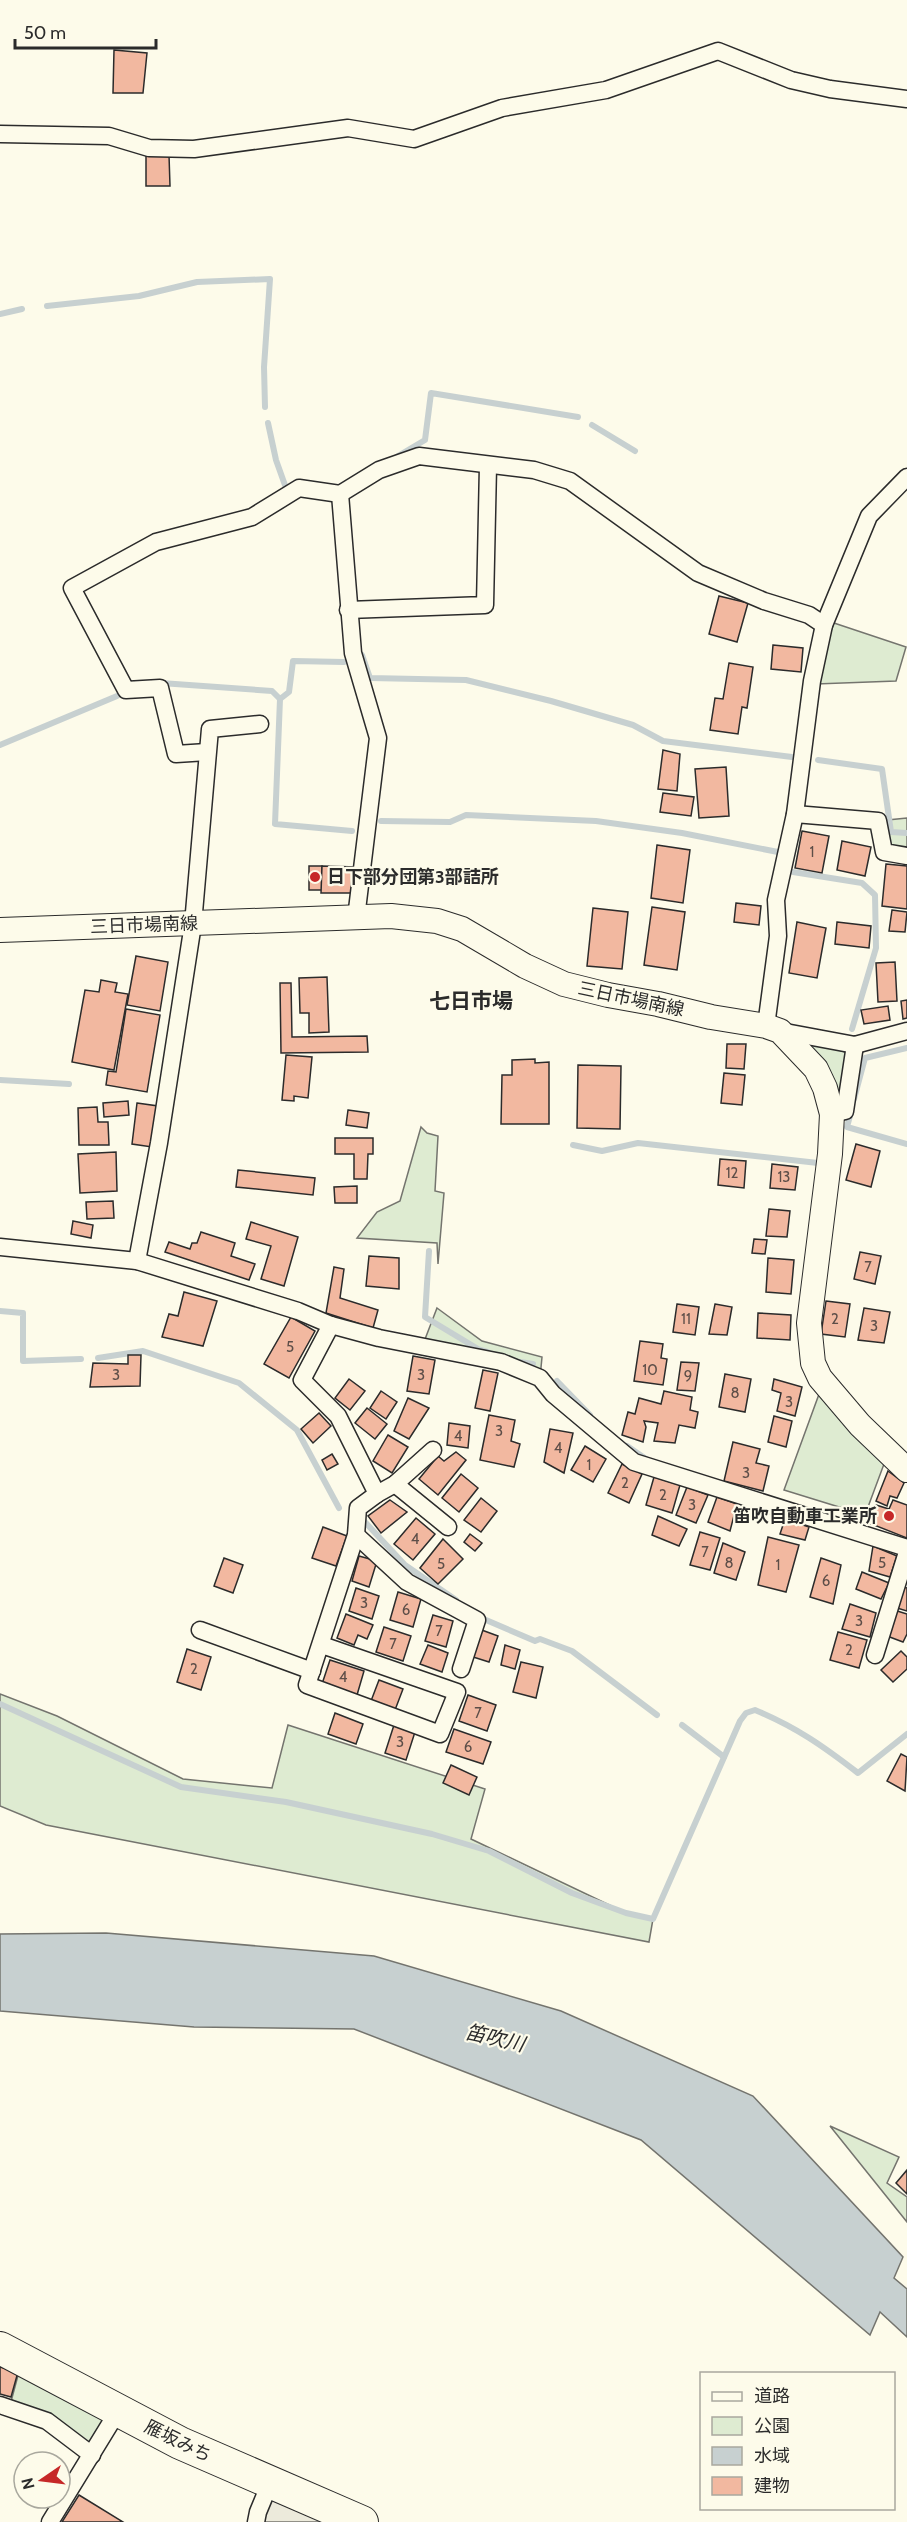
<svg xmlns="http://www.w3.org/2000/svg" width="907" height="2522" font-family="Cabin,'Noto Sans JP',sans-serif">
<rect width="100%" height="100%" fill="#fdfbea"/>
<g fill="#deebd1" stroke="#74746e" stroke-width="1.5">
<polygon points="831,622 906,647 896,681 816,684"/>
<polygon points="907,818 907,856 884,852 878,821"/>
<polygon points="806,1039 854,1055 846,1104 804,1046"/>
<polygon points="421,1127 427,1133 438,1136 435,1191 444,1193 438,1264 437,1243 357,1238 377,1212 400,1201"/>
<polygon points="437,1308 482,1341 542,1357 540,1378 422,1347"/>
<polygon points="822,1386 887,1456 865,1515 784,1490"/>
<polygon points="0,1694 57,1716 183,1779 272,1788 288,1725 485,1789 471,1839 626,1913 653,1919 649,1942 46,1825 0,1806"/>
<polygon points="830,2126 899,2157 887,2183 907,2197 907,2222"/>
<polygon points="20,2368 108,2419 89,2453 9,2409"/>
</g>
<polygon fill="#eceadb" stroke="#74746e" stroke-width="1.5" points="264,2493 327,2522 256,2522"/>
<polygon fill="#c7d0d0" stroke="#74746e" stroke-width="1.5" points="106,1933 374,1956 561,2011 753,2096 903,2257 894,2278 907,2289 907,2337 880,2312 870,2335 641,2140 354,2029 194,2027 0,2011 0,1934"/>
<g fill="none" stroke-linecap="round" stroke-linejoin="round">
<g stroke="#c7d0d0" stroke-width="6">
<polyline points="47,306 139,296 197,282 270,279 264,367 265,407"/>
<polyline points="0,314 22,309"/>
<polyline points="268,423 276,460 286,488"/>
<polyline points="592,425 635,451"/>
<polyline points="398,456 425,440 431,393 578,417"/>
<polyline points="362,655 370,678 466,680 551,701 633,725 663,741 792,757"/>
<polyline points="161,683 272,691 280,699 289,692 293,661 344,662"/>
<polyline points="280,699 275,824 352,831"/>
<polyline points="0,745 117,696"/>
<polyline points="818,760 882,769 891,832 907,833"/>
<polyline points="381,821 450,822 466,815 596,821 682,833 778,852"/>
<polyline points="793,872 862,883 875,895 876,948 852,1029"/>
<polyline points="0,1080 69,1084"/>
<polyline points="854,1099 865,1058 907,1048"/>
<polyline points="851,1112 847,1127 907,1144"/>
<polyline points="573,1145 602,1151 638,1143 818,1163"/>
<polyline points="429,1251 425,1317 478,1349 488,1352"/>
<polyline points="0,1311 23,1313 23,1361 81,1359"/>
<polyline points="98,1358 143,1351 239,1383 297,1430 339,1508"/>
<polyline points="520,1362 533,1364"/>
<polyline points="557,1381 590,1415"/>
<polyline points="627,1446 646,1459"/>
<polyline points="364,1521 405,1565 456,1600"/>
<polyline points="479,1617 535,1641 540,1639 572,1651 657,1715"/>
<path d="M 0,1704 L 181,1787 L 286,1802 L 432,1834 L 489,1851 L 572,1893 L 626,1913 L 653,1919 L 740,1721 L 746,1713 L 755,1710 C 796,1727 823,1746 858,1773 L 907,1734"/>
<polyline points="682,1725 724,1757"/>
</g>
</g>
<g fill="#f2b8a0" stroke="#2b2b2b" stroke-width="1.5">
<polygon points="114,50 147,53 143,93 113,93"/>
<polygon points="146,154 169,155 170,186 146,186"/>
<polygon points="719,596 748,603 737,642 709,634"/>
<polygon points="773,645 803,648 801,672 771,669"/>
<polygon points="729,663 753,667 747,708 742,707 738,734 710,730 715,698 723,699"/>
<polygon points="663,750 680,754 677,791 658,789"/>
<polygon points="726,767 729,816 699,818 695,769"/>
<polygon points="663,793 694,797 691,816 660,812"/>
<polygon points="802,831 829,836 822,873 795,868"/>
<polygon points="842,841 871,847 865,876 837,870"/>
<polygon points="657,845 690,850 683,903 651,898"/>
<polygon points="886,864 907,866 907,909 882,906"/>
<rect x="309" y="866" width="13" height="24"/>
<polygon points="322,866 357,867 357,893 321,893"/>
<polygon points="736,903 761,906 759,925 734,922"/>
<polygon points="652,907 685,912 677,970 644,965"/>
<polygon points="593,908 628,912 622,969 587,966"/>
<polygon points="892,910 907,912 905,932 889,931"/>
<polygon points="797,922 826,928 817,978 789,973"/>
<polygon points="837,922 871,926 869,948 835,944"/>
<polygon points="136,956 168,962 160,1011 127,1005"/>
<polygon points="895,962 897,1001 878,1002 876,963"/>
<polygon points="327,977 329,1032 309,1033 309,1013 300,1013 299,978"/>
<polygon points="101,980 117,983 115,992 128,994 114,1070 72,1062 85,990 99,992"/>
<polygon points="280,983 291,983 292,1037 367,1036 368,1052 281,1053"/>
<polygon points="907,1000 907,1018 903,1019 901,1001"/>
<polygon points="888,1006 890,1020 864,1024 861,1010"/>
<polygon points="126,1009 160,1015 147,1092 106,1085 108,1071 116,1072"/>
<polygon points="727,1044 746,1044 744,1069 726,1068"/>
<polygon points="286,1055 312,1057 308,1098 294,1096 294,1101 282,1100"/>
<polygon points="535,1059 535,1063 549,1062 549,1124 501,1124 502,1075 512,1075 512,1060"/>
<polygon points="578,1065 621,1066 620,1129 577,1128"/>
<polygon points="724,1073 745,1075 742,1105 721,1103"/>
<polygon points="128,1101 129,1115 104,1117 103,1103"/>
<polygon points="137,1103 158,1106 152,1147 132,1144"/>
<polygon points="97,1107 98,1122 108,1122 109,1145 79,1145 78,1108"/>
<polygon points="348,1110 369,1113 367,1128 346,1125"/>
<polygon points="335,1138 373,1138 373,1154 368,1154 367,1179 354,1179 354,1154 335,1154"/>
<polygon points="856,1144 880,1151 871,1187 846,1180"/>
<polygon points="116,1152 117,1191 80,1193 78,1154"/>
<polygon points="720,1159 746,1161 744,1188 718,1185"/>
<polygon points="772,1164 798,1167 795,1190 770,1188"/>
<polygon points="238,1170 315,1178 313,1195 236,1187"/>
<polygon points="357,1186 357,1203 335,1203 334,1187"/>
<polygon points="113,1201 114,1218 87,1219 86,1202"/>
<polygon points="769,1209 790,1211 787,1237 766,1236"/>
<polygon points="73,1221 93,1225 91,1238 71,1234"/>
<polygon points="251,1222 298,1237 284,1286 261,1279 271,1246 246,1239"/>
<polygon points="201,1232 235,1243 231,1256 255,1264 249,1280 165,1252 169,1242 190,1249 192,1243 197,1243"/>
<polygon points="754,1239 767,1240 765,1254 752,1253"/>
<polygon points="860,1252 881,1256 875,1284 854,1279"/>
<polygon points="369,1256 399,1258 399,1289 366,1286"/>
<polygon points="768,1258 794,1260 791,1294 766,1292"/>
<polygon points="334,1267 344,1269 340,1298 378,1310 373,1328 326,1313"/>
<polygon points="184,1292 217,1301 203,1346 162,1337 169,1314 178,1316"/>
<polygon points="826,1301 850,1304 845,1337 821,1334"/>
<polygon points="677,1304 699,1307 695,1335 673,1332"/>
<polygon points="715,1304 732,1307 727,1335 709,1334"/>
<polygon points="864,1308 890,1312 884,1343 858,1340"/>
<polygon points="758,1313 791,1315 790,1340 757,1338"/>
<polygon points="291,1317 315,1331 289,1378 264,1364"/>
<polygon points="640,1341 663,1344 661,1358 667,1359 663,1385 634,1381"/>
<polygon points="128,1355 141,1355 140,1386 90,1387 93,1363 128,1364"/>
<polygon points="413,1356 435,1360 429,1394 407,1391"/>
<polygon points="681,1362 699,1363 695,1391 677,1390"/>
<polygon points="483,1370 498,1373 490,1411 475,1408"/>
<polygon points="725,1374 751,1379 745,1412 719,1407"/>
<polygon points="349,1379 365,1391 350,1410 335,1398"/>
<polygon points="774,1379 802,1387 795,1416 777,1411 781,1393 772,1390"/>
<polygon points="381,1391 397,1402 386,1419 370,1408"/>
<polygon points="664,1391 692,1397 690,1410 698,1412 695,1428 679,1425 675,1443 654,1441 658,1423 644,1421 646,1427 643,1442 622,1435 628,1412 635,1414 639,1398 661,1404"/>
<polygon points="408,1398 429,1408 409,1439 394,1431"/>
<polygon points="367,1408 387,1424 375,1439 355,1423"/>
<polygon points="319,1413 331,1426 313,1443 301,1429"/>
<polygon points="489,1415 515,1420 511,1441 520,1444 514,1467 480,1460"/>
<polygon points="774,1416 792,1421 786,1447 768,1442"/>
<polygon points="449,1423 470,1426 468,1448 447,1445"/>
<polygon points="550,1429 573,1433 564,1473 544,1462"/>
<polygon points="388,1435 408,1447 392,1473 373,1461"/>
<polygon points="733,1442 760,1449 756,1463 769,1466 763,1491 724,1481"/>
<polygon points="585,1446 606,1459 593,1482 571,1470"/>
<polygon points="456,1452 466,1460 438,1495 419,1479 438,1456 444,1461"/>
<polygon points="332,1454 338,1464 327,1470 322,1460"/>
<polygon points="622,1464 642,1474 629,1503 608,1493"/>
<polygon points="888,1471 904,1483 897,1498 890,1496 887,1506 876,1501"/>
<polygon points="461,1474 478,1488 459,1512 442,1498"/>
<polygon points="654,1477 680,1485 672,1513 646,1505"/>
<polygon points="687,1487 708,1495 696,1523 676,1515"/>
<polygon points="717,1497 737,1504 730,1531 708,1522"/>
<polygon points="481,1498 497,1511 481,1532 464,1520"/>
<polygon points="390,1500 407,1512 381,1533 368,1516"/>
<polygon points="893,1500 907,1505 907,1538 869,1523 876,1505 889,1509"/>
<polygon points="658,1516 687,1529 679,1546 652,1535"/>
<polygon points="416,1518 435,1534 413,1560 394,1544"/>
<polygon points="785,1519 809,1527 805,1540 780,1534"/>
<polygon points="323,1527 347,1536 336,1566 312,1558"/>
<polygon points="700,1532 720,1538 710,1570 690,1565"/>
<polygon points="470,1534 482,1543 475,1551 464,1542"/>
<polygon points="768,1537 799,1545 786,1592 758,1585"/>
<polygon points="443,1539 463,1559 438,1584 420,1568"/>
<polygon points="723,1543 745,1552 736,1580 714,1573"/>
<polygon points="873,1546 897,1556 890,1577 869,1571"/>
<polygon points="359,1556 377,1561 369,1587 352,1581"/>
<polygon points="224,1558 243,1565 233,1593 214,1586"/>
<polygon points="821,1558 841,1565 833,1604 810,1597"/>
<polygon points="862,1572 889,1583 881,1599 856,1589"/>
<polygon points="904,1587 907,1588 907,1611 897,1608"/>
<polygon points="356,1588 379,1596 372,1619 349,1611"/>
<polygon points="398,1592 421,1599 413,1627 390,1620"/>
<polygon points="850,1604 876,1613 870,1637 842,1629"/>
<polygon points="894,1610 907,1614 907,1634 903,1642 887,1636"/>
<polygon points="346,1614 373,1625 367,1639 358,1635 354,1645 337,1638"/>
<polygon points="433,1615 453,1621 446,1647 425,1641"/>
<polygon points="384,1627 411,1636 403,1661 376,1652"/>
<polygon points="479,1629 498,1636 489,1662 470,1656"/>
<polygon points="838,1632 867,1640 859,1668 830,1660"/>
<polygon points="428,1645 448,1653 442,1672 420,1664"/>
<polygon points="505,1645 520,1650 515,1669 501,1665"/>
<polygon points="187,1649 211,1657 201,1690 177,1682"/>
<polygon points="901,1651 907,1657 907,1669 893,1682 881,1670"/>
<polygon points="330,1660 364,1671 357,1695 322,1684"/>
<polygon points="521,1662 543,1667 536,1698 513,1692"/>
<polygon points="379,1680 403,1689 395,1710 371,1701"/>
<polygon points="468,1695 496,1705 487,1731 459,1721"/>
<polygon points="335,1713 363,1724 356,1744 328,1734"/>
<polygon points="394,1725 415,1732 406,1760 385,1753"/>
<polygon points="454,1729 491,1742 483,1764 446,1752"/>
<polygon points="901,1754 907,1757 905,1791 887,1781"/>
<polygon points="451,1765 477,1777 469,1795 443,1783"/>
<polygon points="907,2170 907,2194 896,2183"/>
<polygon points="0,2367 18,2372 11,2397 0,2394"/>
<polygon points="79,2495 123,2522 62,2522"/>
</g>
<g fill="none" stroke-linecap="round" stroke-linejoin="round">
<g stroke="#2b2b2b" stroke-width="19">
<g id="street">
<polyline points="0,134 109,136 149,148 194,149 348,128 414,139 502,108 606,90 718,51 791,80 830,89 907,99"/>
<polyline points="340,494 353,653 378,738 356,918"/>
<polyline points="348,610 485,605 488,466"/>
<polyline points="207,752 176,754 160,688 126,690 72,588 156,542 252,517 299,488 340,494 379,470 419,456 534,470 570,481 698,573 764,601 809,615 824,625"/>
<polyline points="795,814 878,821 884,852 907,856"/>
<polyline points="766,1026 778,936 776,900 795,814 812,681 824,625 869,516 907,477"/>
<polyline points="780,1031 855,1045 907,1031"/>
<polyline points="832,1114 845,1111 855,1045"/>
<polyline points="0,1247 137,1261 298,1311 331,1325 379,1338 501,1362 540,1378 553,1394 634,1462 907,1548"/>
<polyline points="137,1261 159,1143 193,924 210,729 260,724"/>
<polyline points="331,1325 302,1380 338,1416 377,1494 395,1484 433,1450"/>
<polyline points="395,1484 448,1527"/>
<polyline points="356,1535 407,1582 477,1620 461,1669"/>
<polyline points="200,1630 312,1671"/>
<polyline points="322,1645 457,1692 440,1734 307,1685 356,1535 358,1508 377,1494"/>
<polyline points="875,1655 907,1552"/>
<polyline points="0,2405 47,2421 92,2455"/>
<polyline points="50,2522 118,2411"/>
<polyline points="256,2522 258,2512 270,2483"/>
</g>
</g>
<g stroke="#2b2b2b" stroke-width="26">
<polyline id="secondary" points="0,930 391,916 437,921 462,929 525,966 564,984 608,995 658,1004 711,1017 766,1026 780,1031 816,1069 825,1088 832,1114 830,1154 809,1323 813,1363 820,1378 860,1425 907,1470"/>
</g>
<g stroke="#2b2b2b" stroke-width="34">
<polyline id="highway" points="0,2348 180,2443 362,2522"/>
</g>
<use href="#street" stroke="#fdfbea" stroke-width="16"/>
<use href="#secondary" stroke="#fdfbea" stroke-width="24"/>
<use href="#highway" stroke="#fdfbea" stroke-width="32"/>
</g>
<g fill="#c62828" stroke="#fdfbea" stroke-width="2">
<circle cx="315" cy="877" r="6"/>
<circle cx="889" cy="1516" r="6"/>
</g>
<g text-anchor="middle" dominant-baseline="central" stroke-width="4.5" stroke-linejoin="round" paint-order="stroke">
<g font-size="15" fill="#5d4e48">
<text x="812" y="852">1</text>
<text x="732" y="1173">12</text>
<text x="784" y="1177">13</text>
<text x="868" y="1267">7</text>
<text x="686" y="1319">11</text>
<text x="835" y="1319">2</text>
<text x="874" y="1326">3</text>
<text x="290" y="1347">5</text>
<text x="650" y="1370">10</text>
<text x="116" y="1375">3</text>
<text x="421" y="1375">3</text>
<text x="688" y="1376">9</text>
<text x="735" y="1393">8</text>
<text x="789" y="1402">3</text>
<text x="499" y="1431">3</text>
<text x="458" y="1436">4</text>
<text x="558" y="1448">4</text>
<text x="589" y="1465">1</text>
<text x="746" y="1473">3</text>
<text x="625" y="1483">2</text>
<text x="663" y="1495">2</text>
<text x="692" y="1505">3</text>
<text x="415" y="1539">4</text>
<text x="705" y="1552">7</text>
<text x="729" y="1563">8</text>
<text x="882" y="1563">5</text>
<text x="441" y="1564">5</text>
<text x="778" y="1565">1</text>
<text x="826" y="1581">6</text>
<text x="364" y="1603">3</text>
<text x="406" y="1610">6</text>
<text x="859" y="1621">3</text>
<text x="439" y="1631">7</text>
<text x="393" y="1644">7</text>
<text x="849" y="1650">2</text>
<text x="194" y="1669">2</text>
<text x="343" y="1677">4</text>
<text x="478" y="1713">7</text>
<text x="400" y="1742">3</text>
<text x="468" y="1747">6</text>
</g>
<g font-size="18" font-weight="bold" fill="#2b2b2b" stroke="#fdfbea" text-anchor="start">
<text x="327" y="877">日下部分団第3部詰所</text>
<text x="877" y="1516" text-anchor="end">笛吹自動車工業所</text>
</g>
<g font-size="18" fill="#2b2b2b" stroke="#fdfbea">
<text transform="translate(144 925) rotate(-2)">三日市場南線</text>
<text transform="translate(631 999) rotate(12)">三日市場南線</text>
<text transform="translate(178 2441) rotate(26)">雁坂みち</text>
</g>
<g font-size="20" font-style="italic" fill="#2b2b2b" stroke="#fdfbea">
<text transform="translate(495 2038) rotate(13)">笛吹川</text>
</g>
<g font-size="21" font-weight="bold" fill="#2b2b2b" stroke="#fdfbea">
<text x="471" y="1000">七日市場</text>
</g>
</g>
<rect x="700" y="2372" width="195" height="138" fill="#fdfbea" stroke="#a9a89e" stroke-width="1.5"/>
<rect x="712" y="2392" width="30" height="9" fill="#fdfbea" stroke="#a9a89e" stroke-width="1.5"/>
<text x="754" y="2402" font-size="18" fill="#2b2b2b">道路</text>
<rect x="712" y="2417" width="30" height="18" fill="#deebd1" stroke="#a9a89e" stroke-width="1.5"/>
<text x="754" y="2432" font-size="18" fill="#2b2b2b">公園</text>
<rect x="712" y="2447" width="30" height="18" fill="#c7d0d0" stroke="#a9a89e" stroke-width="1.5"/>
<text x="754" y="2462" font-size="18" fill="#2b2b2b">水域</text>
<rect x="712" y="2477" width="30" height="18" fill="#f2b8a0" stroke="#a9a89e" stroke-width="1.5"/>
<text x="754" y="2492" font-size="18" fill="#2b2b2b">建物</text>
<g transform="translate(42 2480) rotate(256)"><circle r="28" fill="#fdfbea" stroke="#a9a89e" stroke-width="1.5"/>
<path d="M0-4.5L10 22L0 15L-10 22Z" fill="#c62828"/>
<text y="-9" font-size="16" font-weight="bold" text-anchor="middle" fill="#2b2b2b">N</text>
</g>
<path d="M15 39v9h141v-9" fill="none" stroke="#2b2b2b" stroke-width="3"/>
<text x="24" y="39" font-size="18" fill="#2b2b2b" stroke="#fdfbea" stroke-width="4.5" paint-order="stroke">50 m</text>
</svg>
